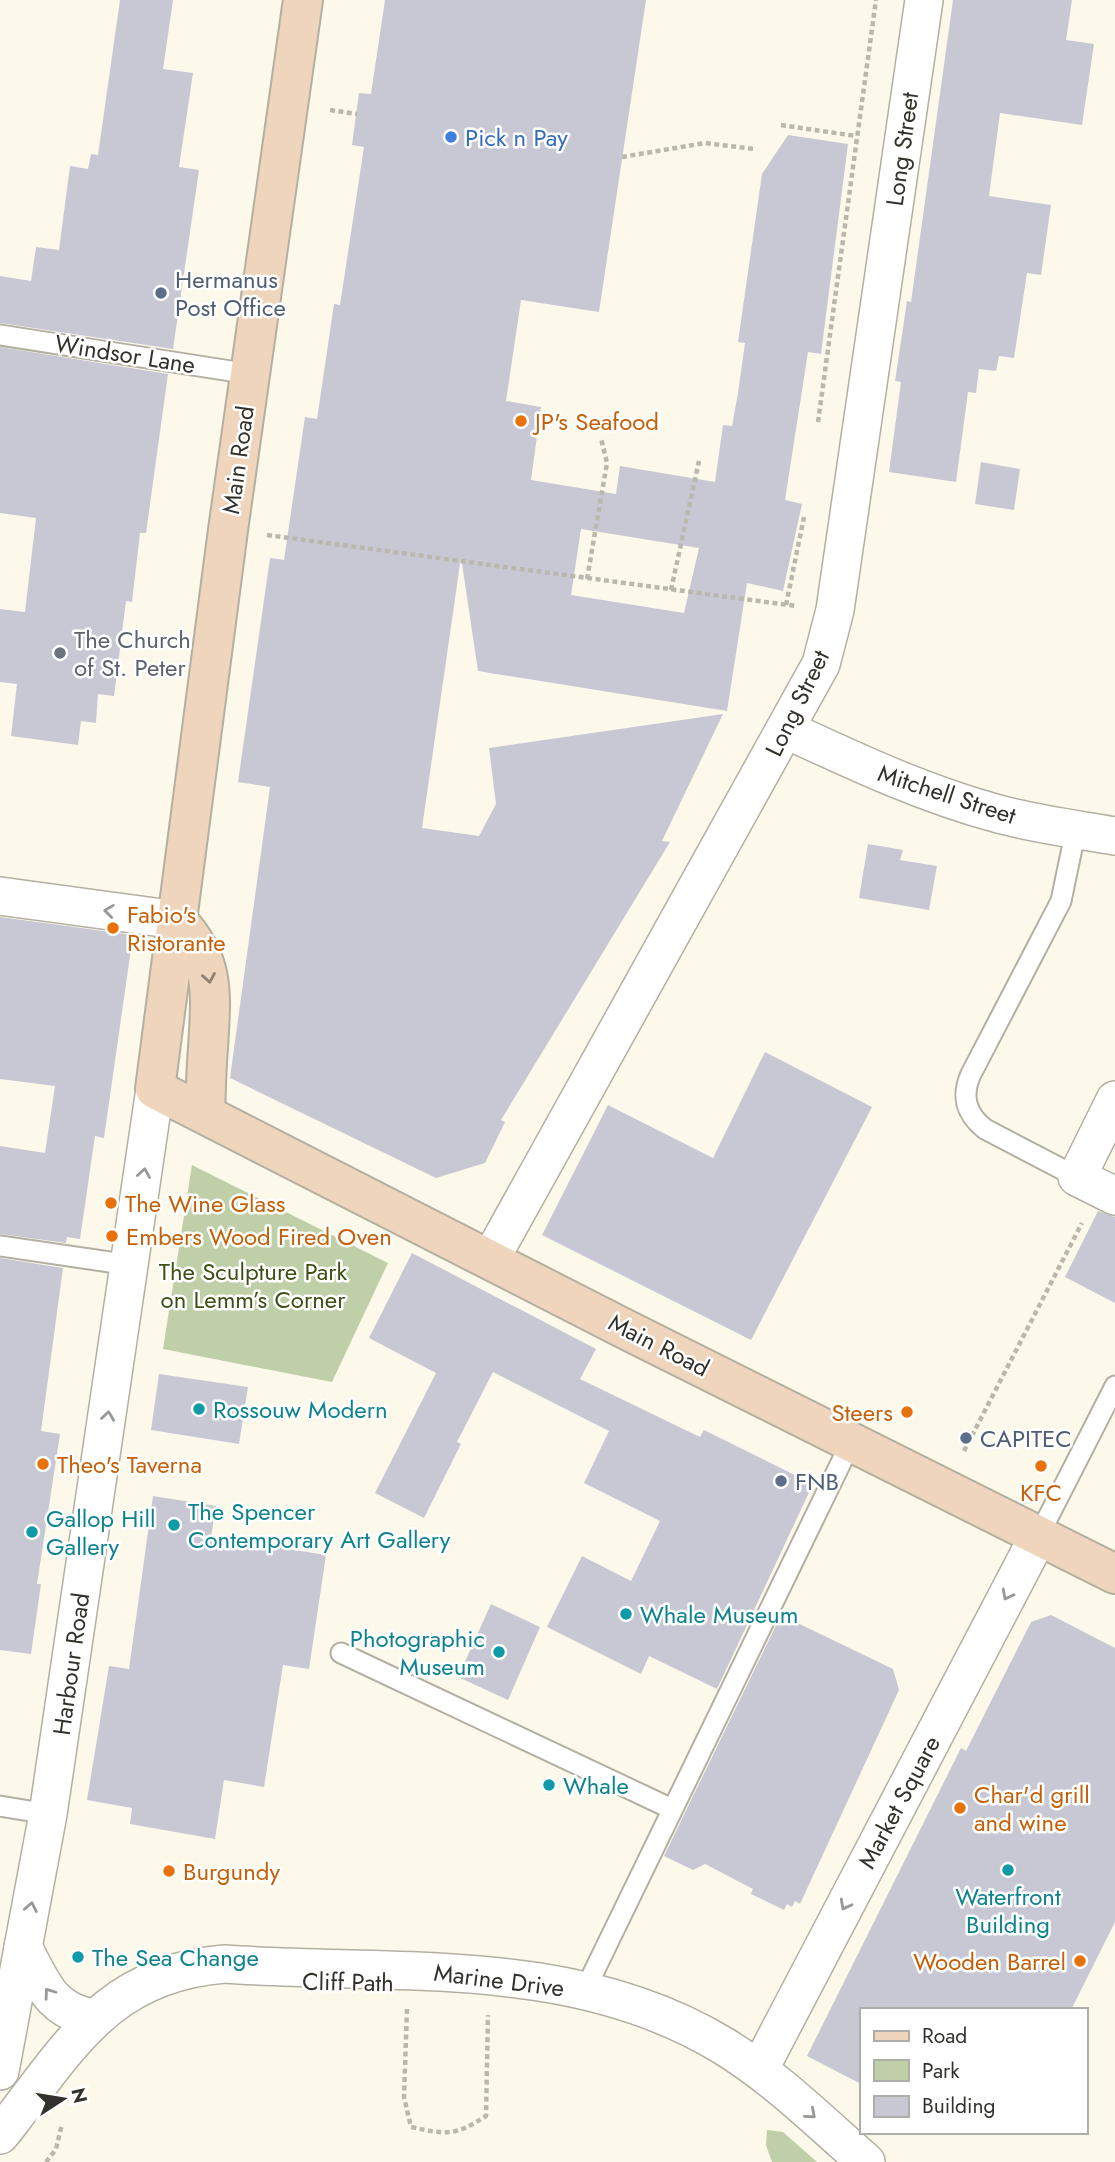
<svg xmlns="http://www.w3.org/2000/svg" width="1115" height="2162" font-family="Jost,sans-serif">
<rect width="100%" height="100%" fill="#fcf8ea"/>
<g fill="#bfd0a8">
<polygon points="192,1165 388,1263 332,1382 163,1349"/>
<polygon points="767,2130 783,2132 817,2162 772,2162 766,2145"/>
</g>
<g fill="#c8c8d5" fill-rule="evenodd">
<polygon points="120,0 173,0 163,69 193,73 179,167 199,170 173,349 0,323 0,276 31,281 36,247 59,250 70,166 88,169 91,154 98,155"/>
<path d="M 385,0 L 646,0 L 599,312 L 521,300 L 506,401 L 541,407 L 531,480 L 616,494 L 620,466 L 715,482 L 723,425 L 732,426 L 738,393 L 745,343 L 738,342 L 762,174 L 788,135 L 848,144 L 821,354 L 808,352 L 785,500 L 802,504 L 783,591 L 747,583 L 727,711 L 478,671 L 461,557 L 422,828 L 479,836 L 496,804 L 489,748 L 723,714 L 662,841 L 670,842 L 501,1120 L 505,1122 L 485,1163 L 436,1178 L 230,1078 L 270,787 L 238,782 L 270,558 L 284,560 L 305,417 L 317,419 L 334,304 L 340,305 L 364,147 L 352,145 L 359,93 L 371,94 ZM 581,529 L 699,548 L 684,613 L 571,595 Z"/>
<polygon points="953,0 1072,0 1066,40 1094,44 1082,125 1000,113 989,196 1051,205 1041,275 1027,273 1014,358 999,356 996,371 979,369 976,393 968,392 956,482 889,472 901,382 895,381 907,301 911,302"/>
<polygon points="0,347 168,374 146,533 140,533 132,602 126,601 114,696 98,694 96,723 81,721 78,745 11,736 17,684 0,682 0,609 25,612 36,518 0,513"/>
<polygon points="981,462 1020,469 1014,510 975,504"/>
<polygon points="868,844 903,850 900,860 937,866 929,910 859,898"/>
<polygon points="0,917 133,935 104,1138 95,1136 80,1239 67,1237 66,1243 0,1234 0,1146 45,1153 55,1086 0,1079"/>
<polygon points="765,1052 872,1107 751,1340 542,1235 608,1105 713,1158"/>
<polygon points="1098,1211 1115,1217 1115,1303 1065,1277"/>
<polygon points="412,1253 596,1349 580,1379 700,1437 704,1430 813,1484 717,1689 649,1656 641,1674 547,1627 582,1556 631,1581 660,1521 584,1483 609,1431 493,1372 457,1442 461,1444 424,1518 375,1493 436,1373 369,1338"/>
<polygon points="0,1258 63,1268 41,1431 60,1434 37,1584 41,1584 31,1654 0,1650"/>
<polygon points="159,1374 248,1387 239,1444 151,1430"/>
<polygon points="153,1496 216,1506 211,1537 326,1555 309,1669 283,1665 264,1787 224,1780 215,1839 130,1824 132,1808 87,1800 109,1666 129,1669"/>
<polygon points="491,1604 540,1627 508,1700 458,1677"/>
<polygon points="781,1615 893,1669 899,1690 800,1904 795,1901 792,1907 787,1904 784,1910 751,1894 753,1889 705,1864 693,1870 664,1856"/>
<polygon points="1051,1615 1115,1648 1115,1922 1071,2010 861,2010 861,2084 807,2056 961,1748 966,1751 1031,1622"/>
</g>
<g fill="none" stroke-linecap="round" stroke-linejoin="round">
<g stroke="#b3b0a2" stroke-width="23">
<g id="lane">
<polyline points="0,335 250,374"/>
<path d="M 1076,829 L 1061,901 L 971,1074 C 961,1096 966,1114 985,1129 L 1077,1177"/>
<polyline points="0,1246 130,1265"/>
<polyline points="1039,1535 1115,1386"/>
<polyline points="341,1653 672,1809"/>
<polyline points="0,1806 48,1814"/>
<polyline points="584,1992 852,1440"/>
</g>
</g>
<g stroke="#b3b0a2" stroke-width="40">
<g id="street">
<path d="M 787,730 C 854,761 922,793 995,813 C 1034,824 1075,829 1115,836"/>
<polyline points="0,896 177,920"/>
<polyline points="1115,1100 1077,1177 1115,1196"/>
<polyline points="491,1258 821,664 835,610 924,0"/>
<path d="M 23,1947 C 42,1982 50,2011 93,2018"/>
<polyline points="759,2070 1039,1535"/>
<polyline points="0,2071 48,1814 155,1089"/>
<path d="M 0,2135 C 68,2050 105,1973 225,1964 C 392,1976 571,1954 722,2045 C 775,2077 820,2122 866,2162"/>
</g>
</g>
<g stroke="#b3b0a2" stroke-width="42">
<g id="secondary">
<polyline points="303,0 228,530 155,1089 625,1329 1115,1574"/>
<path d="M 177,920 C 216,962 211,994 208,1048 C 206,1070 206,1092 205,1114"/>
</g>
</g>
<g stroke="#bab7ac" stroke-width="4.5" stroke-dasharray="5 3.5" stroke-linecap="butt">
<polyline points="330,110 357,114"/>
<polyline points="781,125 856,136"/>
<polyline points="622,157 705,143 754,149"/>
<polyline points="818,422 876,0"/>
<polyline points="267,535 796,606"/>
<polyline points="587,579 607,463 601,438"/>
<polyline points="671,590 699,461"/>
<polyline points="786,605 804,517"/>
<polyline points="964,1451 1082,1223"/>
<path d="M 407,2009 L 404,2097 L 411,2127 C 447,2135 455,2136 486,2116 L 488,2015"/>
<polyline points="46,2162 56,2149 62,2124"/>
</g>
<use href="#lane" stroke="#fff" stroke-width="19"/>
<use href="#street" stroke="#fff" stroke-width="37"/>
<use href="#secondary" stroke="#efd5bb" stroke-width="38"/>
</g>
<defs><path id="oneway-chevron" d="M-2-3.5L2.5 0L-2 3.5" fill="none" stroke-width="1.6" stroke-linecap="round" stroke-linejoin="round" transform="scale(1.75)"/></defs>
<g stroke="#989895">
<use href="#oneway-chevron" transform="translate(109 911) rotate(-173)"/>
<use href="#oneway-chevron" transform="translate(144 1173) rotate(-81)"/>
<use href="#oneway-chevron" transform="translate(108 1416) rotate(-82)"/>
<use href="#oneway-chevron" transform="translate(1007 1595) rotate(118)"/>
<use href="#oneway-chevron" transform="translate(845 1905) rotate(118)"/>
<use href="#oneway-chevron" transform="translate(31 1907) rotate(-79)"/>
<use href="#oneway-chevron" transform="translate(49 1993) rotate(-126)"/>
<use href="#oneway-chevron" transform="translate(811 2114) rotate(41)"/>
</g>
<use stroke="#908373" href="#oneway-chevron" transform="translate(209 978) rotate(80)"/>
<circle fill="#3f7fe0" stroke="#fff" stroke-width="2.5" cx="451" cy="137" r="7"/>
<g fill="#5c6f8a" stroke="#fff" stroke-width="2.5">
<circle cx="161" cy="293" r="7"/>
<circle cx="966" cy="1438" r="7"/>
<circle cx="781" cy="1481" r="7"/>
</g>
<g fill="#e8710a" stroke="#fff" stroke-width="2.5">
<circle cx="521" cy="421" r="7"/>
<circle cx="113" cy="928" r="7"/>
<circle cx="111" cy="1203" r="7"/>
<circle cx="112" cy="1236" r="7"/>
<circle cx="907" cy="1412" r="7"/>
<circle cx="43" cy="1464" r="7"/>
<circle cx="1041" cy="1466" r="7"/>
<circle cx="960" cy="1808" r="7"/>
<circle cx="169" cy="1871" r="7"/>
<circle cx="1080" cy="1961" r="7"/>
</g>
<circle fill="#6b7280" stroke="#fff" stroke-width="2.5" cx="60" cy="653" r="7"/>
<g fill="#0f9aa8" stroke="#fff" stroke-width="2.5">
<circle cx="199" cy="1409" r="7"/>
<circle cx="174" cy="1525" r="7"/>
<circle cx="32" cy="1532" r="7"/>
<circle cx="626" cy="1614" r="7"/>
<circle cx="499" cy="1652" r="7"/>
<circle cx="549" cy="1785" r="7"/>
<circle cx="1008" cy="1870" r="7"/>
<circle cx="78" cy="1957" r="7"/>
</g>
<g text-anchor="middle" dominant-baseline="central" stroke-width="5" stroke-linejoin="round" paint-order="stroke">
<g font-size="24" fill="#366cbe" stroke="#fff" text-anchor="start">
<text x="465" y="137">Pick n Pay</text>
</g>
<g font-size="24" fill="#32312b" stroke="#fff">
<text transform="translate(902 149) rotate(-82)">Long Street</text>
<text transform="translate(125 354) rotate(9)">Windsor Lane</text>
<text transform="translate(238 460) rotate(-82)">Main Road</text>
<text transform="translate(797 703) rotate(-64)">Long Street</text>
<text transform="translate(947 794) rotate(18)">Mitchell Street</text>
<text transform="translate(659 1345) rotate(27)">Main Road</text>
<text transform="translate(71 1664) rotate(-82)">Harbour Road</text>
<text transform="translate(899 1802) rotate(-62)">Market Square</text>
<text transform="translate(499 1980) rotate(7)">Marine Drive</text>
<text transform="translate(348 1982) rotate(1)">Cliff Path</text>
</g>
<g font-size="24" fill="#4e5e75" stroke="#fff" text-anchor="start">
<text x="175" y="279">Hermanus<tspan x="175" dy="28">Post Office</tspan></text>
<text x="980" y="1438">CAPITEC</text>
<text x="795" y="1481">FNB</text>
</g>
<g font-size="24" fill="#c56008" stroke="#fff" text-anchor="start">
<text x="535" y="421">JP's Seafood</text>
<text x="127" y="914">Fabio's<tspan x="127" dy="28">Ristorante</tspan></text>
<text x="125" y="1203">The Wine Glass</text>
<text x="126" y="1236">Embers Wood Fired Oven</text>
<text x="893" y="1412" text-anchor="end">Steers</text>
<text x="57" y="1464">Theo's Taverna</text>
<text x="1041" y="1492" text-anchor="middle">KFC</text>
<text x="974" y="1794">Char'd grill<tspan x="974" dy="28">and wine</tspan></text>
<text x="183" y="1871">Burgundy</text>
<text x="1066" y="1961" text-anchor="end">Wooden Barrel</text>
</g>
<g font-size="24" fill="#5b616d" stroke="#fff" text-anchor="start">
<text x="74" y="639">The Church<tspan x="74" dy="28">of St. Peter</tspan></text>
</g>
<g font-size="24" fill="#3c5014" stroke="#fff">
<text x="253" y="1271">The Sculpture Park<tspan x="253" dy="28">on Lemm’s Corner</tspan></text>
</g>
<g font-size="24" fill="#0d838f" stroke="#fff" text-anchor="start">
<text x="213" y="1409">Rossouw Modern</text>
<text x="188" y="1511">The Spencer<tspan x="188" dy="28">Contemporary Art Gallery</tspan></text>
<text x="46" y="1518">Gallop Hill<tspan x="46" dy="28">Gallery</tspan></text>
<text x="640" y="1614">Whale Museum</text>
<text x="485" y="1638" text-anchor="end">Photographic<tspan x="485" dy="28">Museum</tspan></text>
<text x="563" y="1785">Whale</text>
<text x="1008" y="1896" text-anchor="middle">Waterfront<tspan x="1008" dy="28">Building</tspan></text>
<text x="92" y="1957">The Sea Change</text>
</g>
</g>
<rect x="860" y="2008" width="228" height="126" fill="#ffffff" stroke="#adadaa" stroke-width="2"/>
<rect x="874" y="2031" width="35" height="10" fill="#efd5bb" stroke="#adadaa" stroke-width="2"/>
<text x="922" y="2043" font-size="21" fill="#32312b">Road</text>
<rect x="874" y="2060" width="35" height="21" fill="#bfd0a8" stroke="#adadaa" stroke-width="2"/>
<text x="922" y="2078" font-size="21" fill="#32312b">Park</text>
<rect x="874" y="2096" width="35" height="21" fill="#c8c8d5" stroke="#adadaa" stroke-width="2"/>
<text x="922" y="2113" font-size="21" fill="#32312b">Building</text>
<g transform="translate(63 2099) rotate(78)" stroke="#ffffff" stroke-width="5" paint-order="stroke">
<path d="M0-5L12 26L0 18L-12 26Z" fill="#32312b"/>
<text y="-10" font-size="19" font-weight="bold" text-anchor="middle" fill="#32312b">N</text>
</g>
</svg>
